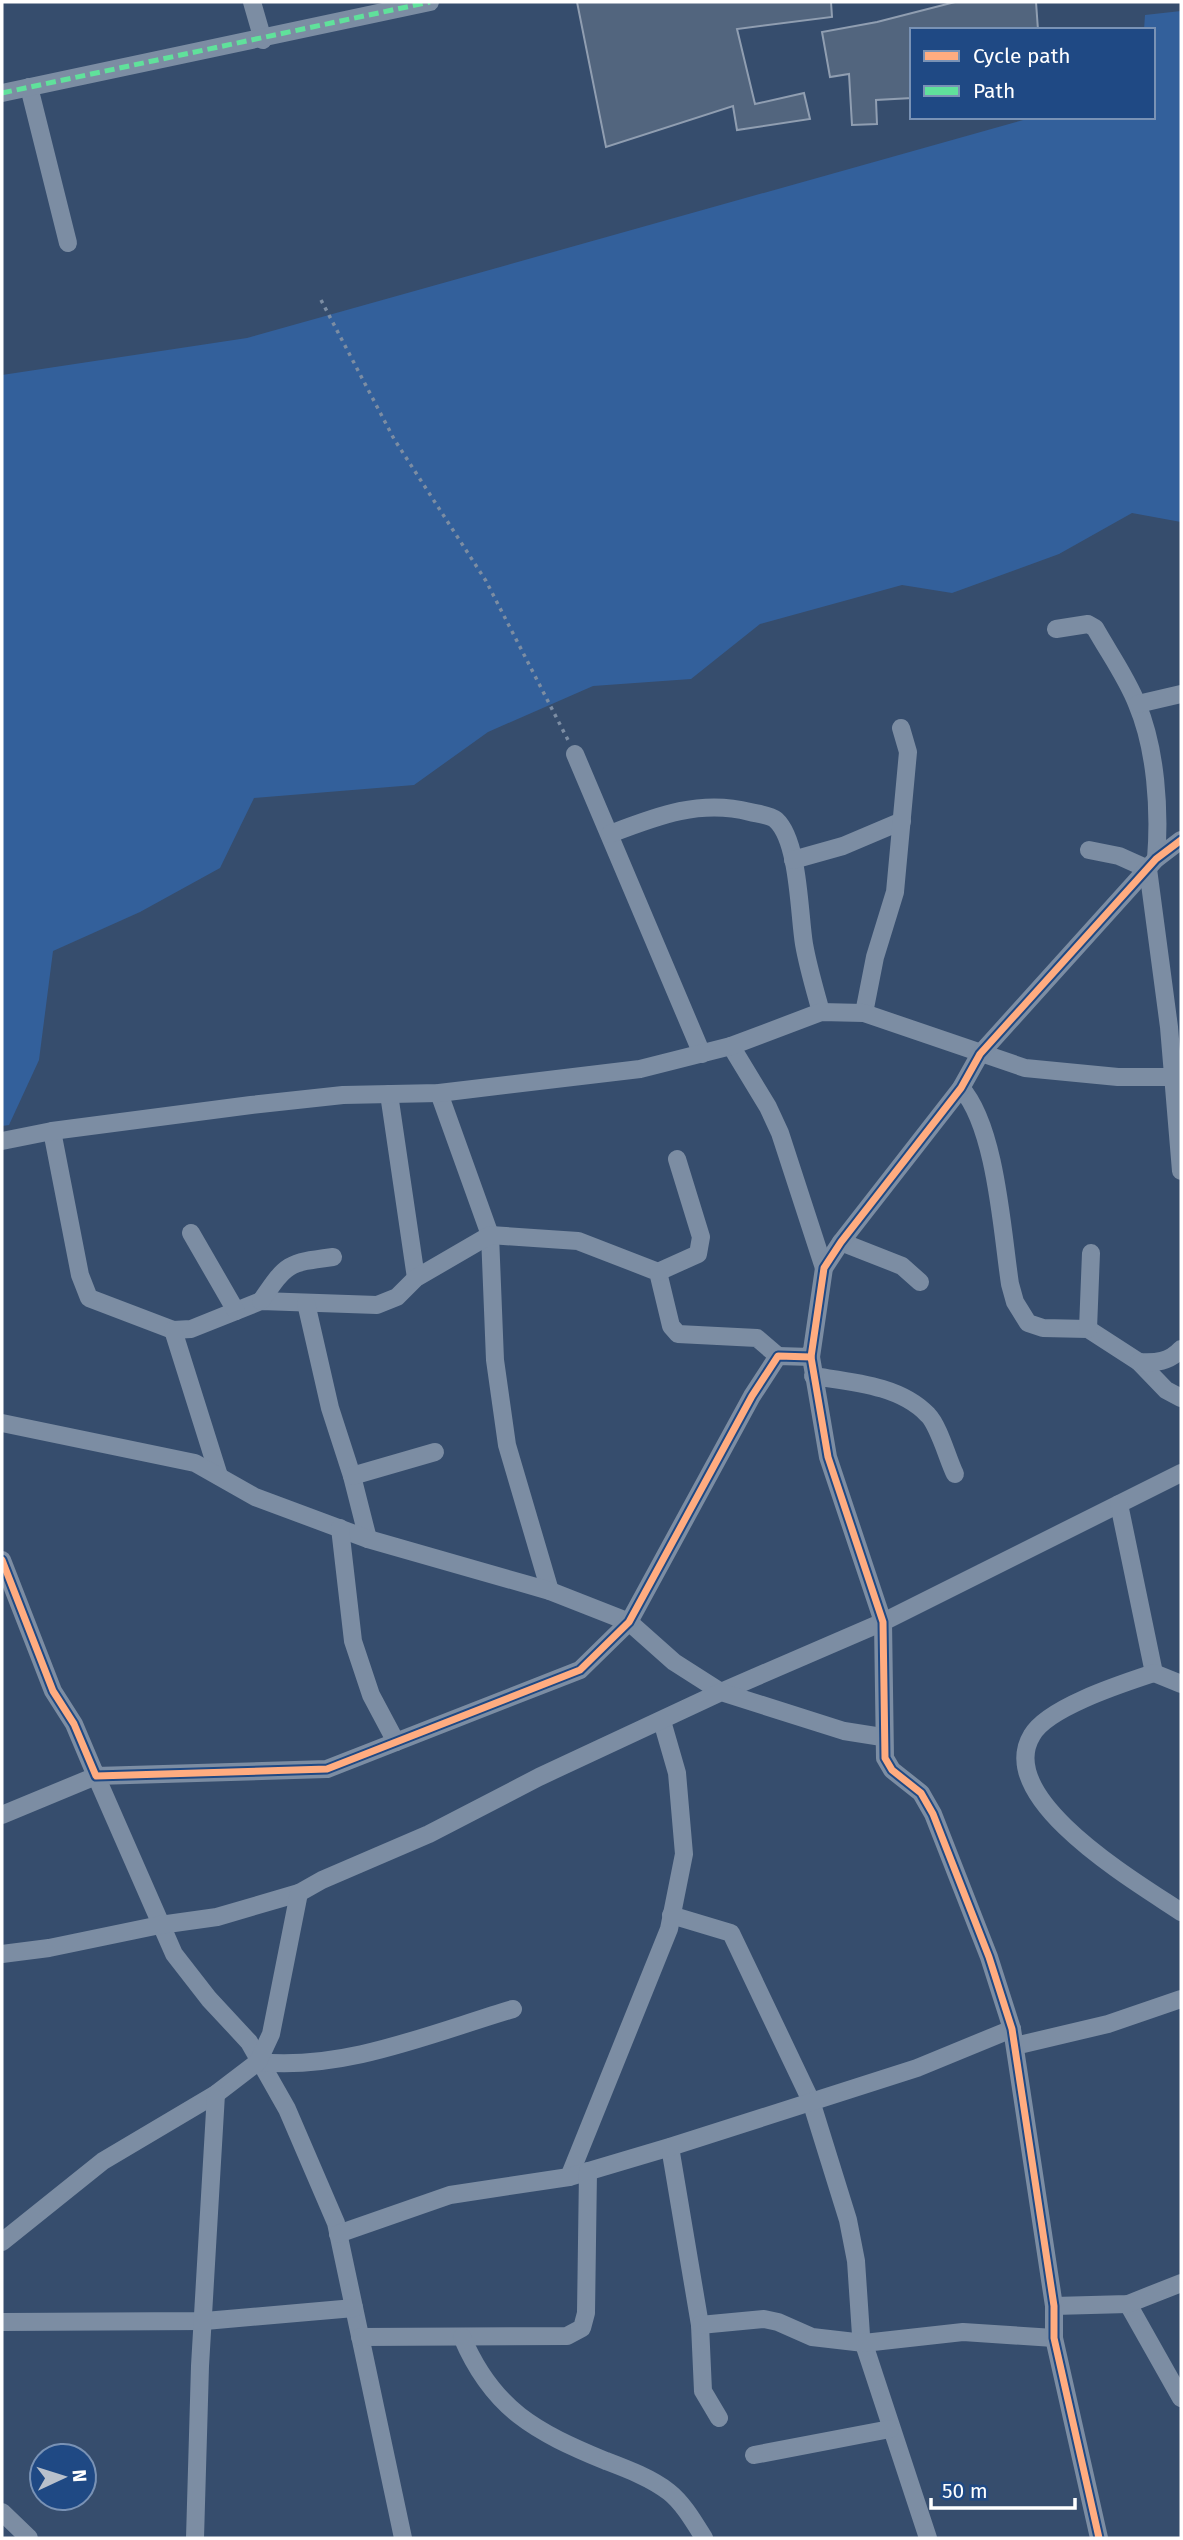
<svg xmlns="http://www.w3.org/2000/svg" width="1183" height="2540" font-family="'Fira Sans',sans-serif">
<rect width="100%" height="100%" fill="#364d6d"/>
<polygon fill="#33609b" points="1181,11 1181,522 1132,513 1059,554 952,593 902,585 760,624 691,679 593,686 488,732 414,785 254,798 220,868 140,912 53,951 39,1060 9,1125 2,1126 2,375 247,338 1034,117 1153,117 1153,30 1144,30 1145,15"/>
<g fill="#52657e" stroke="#909eb1" stroke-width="2">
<polygon points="577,2 831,2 832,17 737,29 755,104 804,93 810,119 737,130 733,106 606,147"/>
<polygon points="955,2 1036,2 1038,30 912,30 912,98 876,100 877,124 852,125 849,74 830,77 822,32 877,22"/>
</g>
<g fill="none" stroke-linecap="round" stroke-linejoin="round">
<polyline stroke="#7c8da3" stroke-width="3.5" stroke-dasharray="3.5 5" stroke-linecap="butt" points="321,300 394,439 486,581 568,740"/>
<g stroke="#7c8da3" stroke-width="18">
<polyline points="252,2 263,40"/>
<polyline points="29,87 68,243"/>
<polyline points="2,93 430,2"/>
<path d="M 1056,629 L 1088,624 L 1095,628 C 1109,653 1127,678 1137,704 C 1156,749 1160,810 1156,859"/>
<polyline points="1138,704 1181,694"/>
<polyline points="575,754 702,1054"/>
<path d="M 610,834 C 657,816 700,799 750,812 C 758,814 770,815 776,820 C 799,841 799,914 804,944 C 808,967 815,990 821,1012"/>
<polyline points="1089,850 1119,856 1148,869 1169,1027 1181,1171"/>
<polyline points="793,860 843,846 902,821"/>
<polyline points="864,1013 875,957 895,892 908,752 901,728"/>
<polyline points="731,1046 768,1107 780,1133 824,1268"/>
<path d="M 961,1088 C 996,1127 1002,1231 1010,1284 L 1015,1302 L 1028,1323 L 1043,1328 L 1088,1329 L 1139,1362 L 1166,1390 L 1181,1398"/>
<polyline points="439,1093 490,1235 495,1360 507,1445 550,1591"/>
<polyline points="389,1094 416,1278"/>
<polyline points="52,1131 80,1275 89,1298 173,1330 191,1329 261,1301 377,1305 397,1297 416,1278 490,1235 578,1241 658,1272 671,1326 678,1334 757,1338 778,1356"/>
<polyline points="2,1141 52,1131 251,1105 343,1095 439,1093 640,1069 731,1046 821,1012 864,1013 1025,1068 1118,1077 1181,1077"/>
<polyline points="191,1233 236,1311"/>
<polyline points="841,1242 902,1266 920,1282"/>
<polyline points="658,1272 698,1254 701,1237 677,1159"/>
<path d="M 261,1301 C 287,1263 287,1263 333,1257"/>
<polyline points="306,1303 330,1408 352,1476 368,1539"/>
<polyline points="1088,1329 1091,1253"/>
<polyline points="173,1330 219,1476"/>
<polyline points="811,1357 828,1457 883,1622 885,1758 892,1770 921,1793 933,1814 989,1957 1012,2029 1054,2306 1054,2338 1099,2538"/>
<path d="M 1139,1362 C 1156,1363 1169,1362 1181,1349"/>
<path d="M 813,1376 C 851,1382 900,1385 928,1415 C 939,1426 948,1460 955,1474"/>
<polyline points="2,1423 195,1463 255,1497 368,1539 550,1591 629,1622 674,1662 721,1692 883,1622 1181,1473"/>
<polyline points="352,1476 435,1452"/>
<polyline points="1119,1504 1154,1673"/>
<polyline points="340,1528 353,1641 371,1695 396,1742"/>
<polyline points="2,1560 53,1691 74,1724 96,1776 327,1769 580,1670 629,1622 752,1396 778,1356 811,1357 824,1268 841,1242 961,1088 980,1054 1156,859 1181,840"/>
<path d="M 1181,1684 L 1154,1673 C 1124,1683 1048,1707 1032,1735 C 993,1799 1138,1883 1181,1912"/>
<polyline points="2,1815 96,1776 174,1954 209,1999 249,2042 287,2109 336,2223 403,2538"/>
<polyline points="671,1915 731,1933 811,2101 848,2220 856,2261 861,2335 928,2538"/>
<polyline points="2,1954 49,1948 160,1925 217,1917 299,1893"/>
<polyline points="1015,2046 1108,2024 1181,1999"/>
<path d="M 258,2062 C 344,2071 432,2033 513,2009"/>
<polyline points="670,2147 700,2325 703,2391 719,2418"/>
<polyline points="569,2177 669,1929 684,1854 677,1773 662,1721"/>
<polyline points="338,2234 450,2195 569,2177 670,2147 917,2068 1012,2029"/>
<polyline points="2,2242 103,2161 216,2094 258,2062 271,2034 299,1893 322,1880 429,1834 539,1777 721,1692 844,1731 882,1737"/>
<polyline points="1128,2304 1181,2398"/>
<polyline points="1054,2306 1128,2304 1181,2283"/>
<polyline points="2,2322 205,2321 354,2308"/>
<polyline points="700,2325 764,2319 778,2322 812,2337 864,2343 963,2332 1054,2338"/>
<polyline points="360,2337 567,2336 582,2328 586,2313 588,2171"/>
<path d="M 462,2337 C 493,2410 536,2432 606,2461 C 627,2469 651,2478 669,2492 C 683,2503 694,2522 704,2538"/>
<polyline points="754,2455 890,2429"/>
<polyline points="2,2512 29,2538"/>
<polyline points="195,2538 200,2366 216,2094"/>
</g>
<polyline stroke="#60e19b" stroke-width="5" stroke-dasharray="10 5" stroke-linecap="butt" points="2,93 430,2"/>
<g stroke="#1f4984" stroke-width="11">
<g id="cycleway">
<polyline points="811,1357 828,1457 883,1622 885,1758 892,1770 921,1793 933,1814 989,1957 1012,2029 1054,2306 1054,2338 1099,2538"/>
<polyline points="2,1560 53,1691 74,1724 96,1776 327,1769 580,1670 629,1622 752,1396 778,1356 811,1357 824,1268 841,1242 961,1088 980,1054 1156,859 1181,840"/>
</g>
</g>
<use href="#cycleway" stroke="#ffac80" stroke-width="7"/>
</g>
<rect width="1183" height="2540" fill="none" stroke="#ffffff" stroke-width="7"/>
<rect x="910" y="28" width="245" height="91" fill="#1f4984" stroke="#7992b5" stroke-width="2"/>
<rect x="924" y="51" width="35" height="10" fill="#ffac80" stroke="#7992b5" stroke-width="2"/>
<text x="973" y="63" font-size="21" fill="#ffffff">Cycle path</text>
<rect x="924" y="86" width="35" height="10" fill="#60e19b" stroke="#7992b5" stroke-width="2"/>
<text x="973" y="98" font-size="21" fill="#ffffff">Path</text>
<g transform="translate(63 2477) rotate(86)"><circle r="33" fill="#1f4984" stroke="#7992b5" stroke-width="2"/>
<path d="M0-5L12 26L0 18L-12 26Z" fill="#b9c1cc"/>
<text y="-10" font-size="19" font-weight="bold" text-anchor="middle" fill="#ffffff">N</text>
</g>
<path d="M931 2498v10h144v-10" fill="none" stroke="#ffffff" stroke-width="3.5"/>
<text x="942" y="2498" font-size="21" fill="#ffffff" stroke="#1f4984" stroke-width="5" paint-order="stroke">50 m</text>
</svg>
